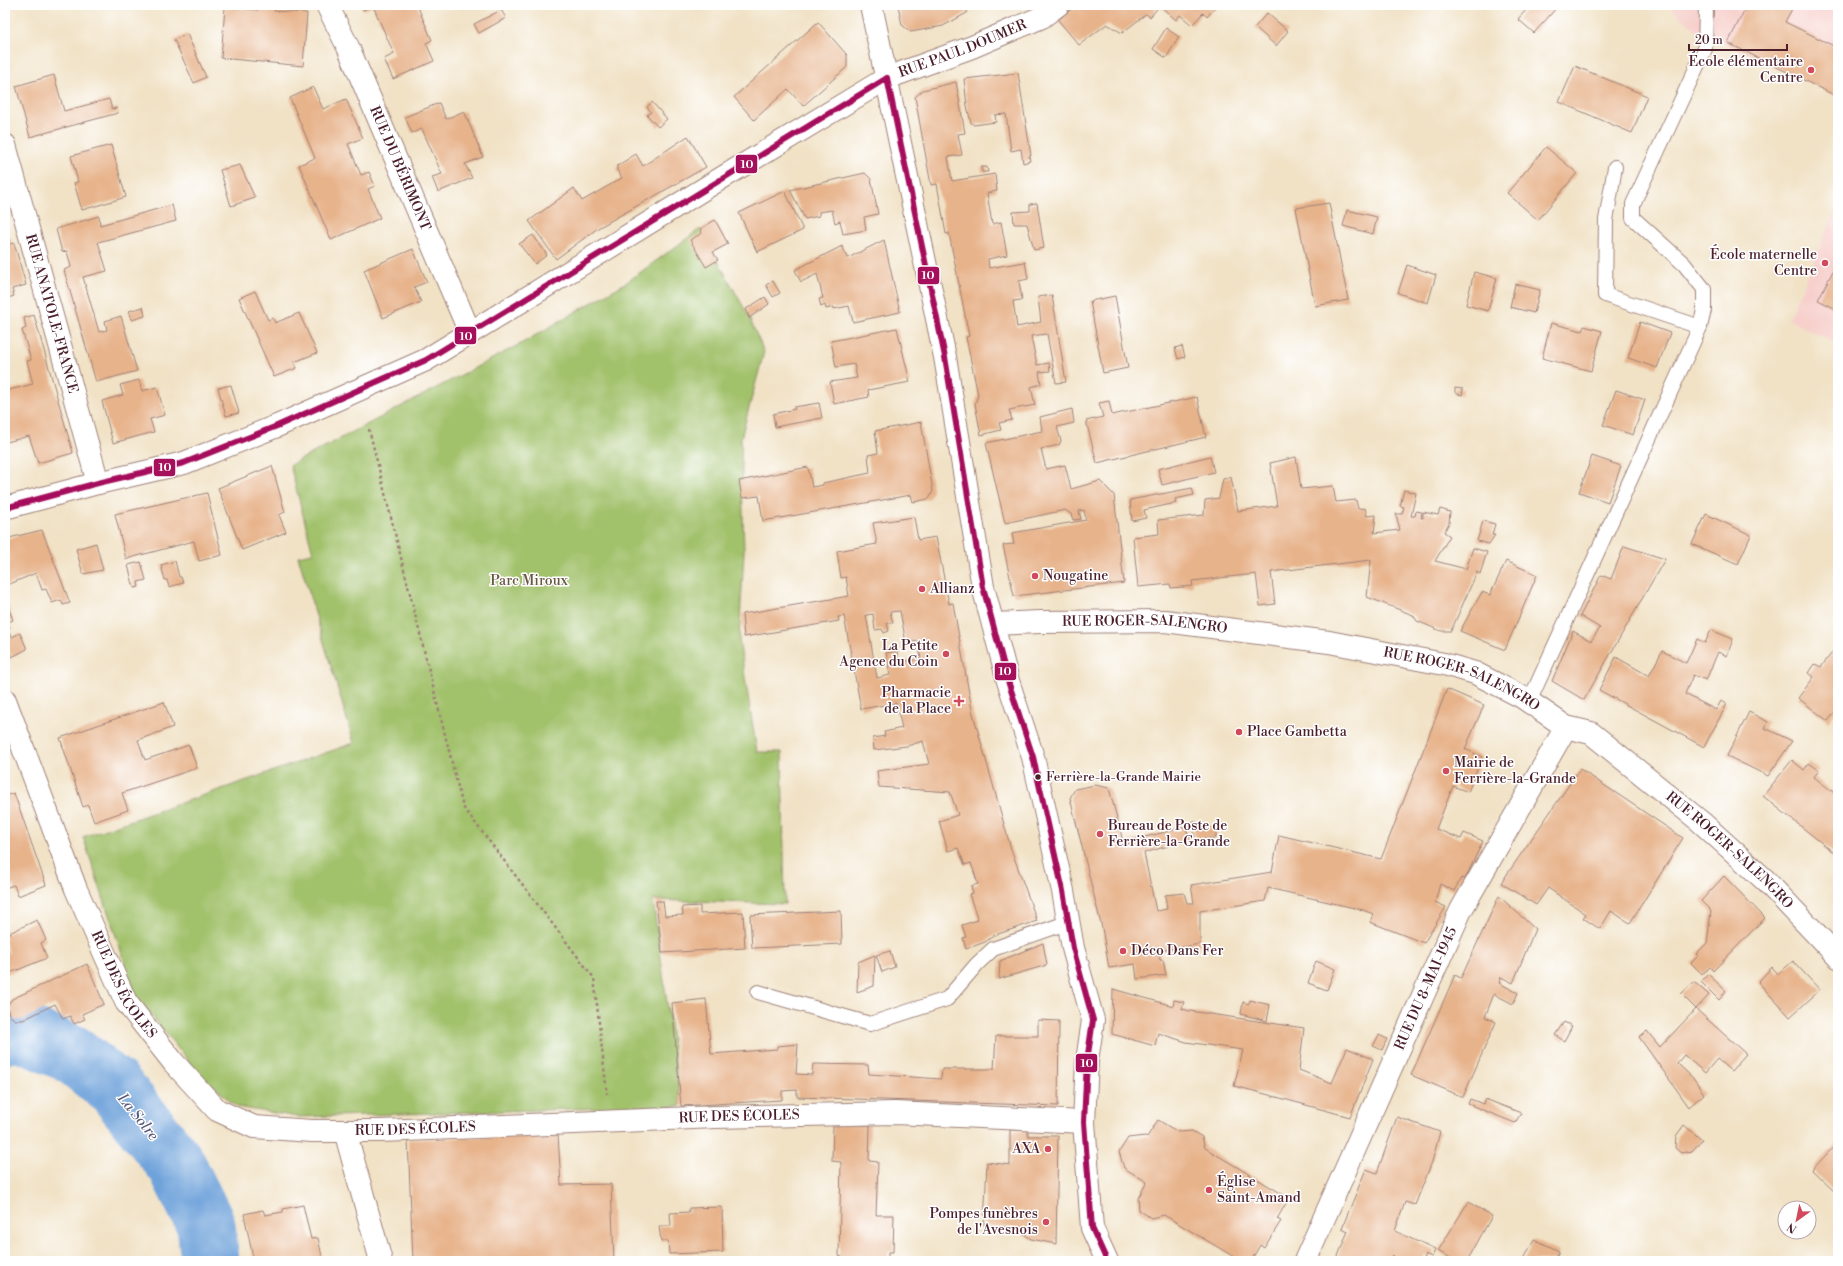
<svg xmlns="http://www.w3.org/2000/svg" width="1843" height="1266" font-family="'Libre Bodoni',serif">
<rect width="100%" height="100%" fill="#fff"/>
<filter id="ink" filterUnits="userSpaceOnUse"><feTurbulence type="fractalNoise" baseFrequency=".025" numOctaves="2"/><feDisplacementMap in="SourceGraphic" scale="8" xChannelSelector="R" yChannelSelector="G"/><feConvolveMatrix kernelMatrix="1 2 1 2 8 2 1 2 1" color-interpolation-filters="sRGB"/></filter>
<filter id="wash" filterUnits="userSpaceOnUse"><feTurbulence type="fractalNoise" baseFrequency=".012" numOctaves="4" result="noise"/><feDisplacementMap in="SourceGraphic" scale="16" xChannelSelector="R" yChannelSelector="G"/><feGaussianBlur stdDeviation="0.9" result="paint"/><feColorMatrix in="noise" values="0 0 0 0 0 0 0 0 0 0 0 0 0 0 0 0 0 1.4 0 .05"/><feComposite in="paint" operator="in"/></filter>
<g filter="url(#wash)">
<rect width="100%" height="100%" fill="#f1e2c6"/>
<g fill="#f7d0cc">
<polygon points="1667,5 1838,5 1838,97 1695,29"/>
<polygon points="1838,206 1838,345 1788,319"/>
</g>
<polygon fill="#a1c16a" stroke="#76704a" points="700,229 748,315 764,352 741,438 744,552 739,640 757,752 782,752 785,904 653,900 681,1106 297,1117 237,1107 197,1072 136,996 83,837 354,743 298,556 313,553 290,465 524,342 627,282"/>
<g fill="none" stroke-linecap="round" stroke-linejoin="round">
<polyline stroke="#6ea2da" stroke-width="59" points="5,1035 17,1031 72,1054 115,1088 176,1164 206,1225 210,1261"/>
</g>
<g id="blocks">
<g fill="#e7b38b" fill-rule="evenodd">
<polygon points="258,5 275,5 274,11 307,13 303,66 221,58 225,7 258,10"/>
<polygon points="361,5 417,5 432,40 426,43 434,61 393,79 384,59 394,54 373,6 363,10"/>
<polygon points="898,5 966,5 967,13 943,26 911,32 902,25"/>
<polygon points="1076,5 1152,5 1157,9 1150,17 1146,14 1122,33 1107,24 1079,45 1058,20"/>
<polygon points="1159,5 1217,5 1207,17 1203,13 1192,25 1180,15 1176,20"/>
<polygon points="1521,5 1559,5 1534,33 1518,19 1526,10"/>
<polygon points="1747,5 1794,5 1785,22 1838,48 1838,97 1728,43"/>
<polygon points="501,10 506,18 479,33 474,24"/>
<polygon points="1267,13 1288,31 1276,46 1255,27"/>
<polygon points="818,22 847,55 847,67 803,106 788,89 754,120 734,97"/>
<polygon points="1166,28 1179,37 1166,58 1153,49"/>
<polygon points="187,34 206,77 194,83 174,40"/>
<polygon points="1575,66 1647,96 1632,133 1559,102"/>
<polygon points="1018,73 1031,156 1029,156 1030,161 1023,163 1021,149 1011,151 1006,114 995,115 996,122 974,125 971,123 967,106 964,79"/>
<polygon points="54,75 64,111 109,99 112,109 117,108 118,113 30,137 16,86"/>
<polygon points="956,82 965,133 958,134 962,155 948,157 952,181 995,174 997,191 987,193 992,224 1001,222 1007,255 988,259 989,268 1025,262 1028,279 1019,281 1022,300 1013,301 1017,327 1041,322 1038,297 1052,295 1066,382 1056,383 1047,334 1031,336 1037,365 1049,363 1050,371 1039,372 1041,384 1031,387 1035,405 1009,410 1012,420 999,423 1001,430 981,435 975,404 978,395 966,337 969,336 949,233 946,234 937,184 931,185 915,97 923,90"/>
<polygon points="313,87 323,109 346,99 363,138 348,144 361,175 369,172 375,186 368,189 380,218 331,240 299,165 315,158 290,98"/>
<polygon points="652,102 667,119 658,127 647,115 651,112 647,107"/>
<polygon points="439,103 446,119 464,111 483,157 465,164 472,178 438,192 432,177 442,174 422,129 412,133 405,117"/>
<polygon points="688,136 706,167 598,228 556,259 529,221 574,188 582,201 622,178 617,170 617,166 636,154 643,166"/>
<polygon points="111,145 126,197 82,210 74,183 78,182 71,156"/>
<polygon points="1546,147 1577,173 1538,220 1507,193"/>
<polygon points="240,165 255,198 231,206 220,170"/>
<polygon points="981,167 987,167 988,172 982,172"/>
<polygon points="865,173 871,179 878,214 864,217 866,230 843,234 840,221 835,223 832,210 819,212 819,216 805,219 790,190"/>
<polygon points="785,191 803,230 757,252 739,213"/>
<polygon points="1037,203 1044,248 1034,250 1027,224 1014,224 1013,212 1030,211 1030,204"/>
<polygon points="1329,203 1348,300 1315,306 1296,208"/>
<polygon points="172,205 176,221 98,242 107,271 83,277 99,332 107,330 105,321 121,316 137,371 96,382 64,270 71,267 67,251 62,252 56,229 99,216 100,225"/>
<polygon points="1347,210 1377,217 1373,234 1343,226"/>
<polygon points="715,220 728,244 713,252 718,260 706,267 690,240 702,233 700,229"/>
<polygon points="5,226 10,242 5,243"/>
<polygon points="533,235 547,255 535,264 519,244"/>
<polygon points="884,240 900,312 853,322 849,306 834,309 834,307 826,309 825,305 821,307 819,299 823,298 817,274 801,282 795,270 842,246 848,258"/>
<polygon points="14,243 26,285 12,289 14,296 5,299 5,245"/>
<polygon points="413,249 427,282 414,287 421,302 383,318 364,270"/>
<polygon points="1838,261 1838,310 1818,300"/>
<polygon points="1407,265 1436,275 1428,303 1398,293"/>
<polygon points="1474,272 1497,278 1488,311 1466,305"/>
<polygon points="773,281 780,293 773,297 766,285"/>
<polygon points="1515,284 1540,290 1534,313 1510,307"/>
<polygon points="255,291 268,320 273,318 275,323 299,313 317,353 294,362 297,368 274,377 239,298"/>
<polygon points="1115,296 1128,368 1103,373 1090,301"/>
<polygon points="765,297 769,304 749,318 746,309"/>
<polygon points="143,307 145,316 132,320 129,311"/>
<polygon points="34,315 73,453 38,463 29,436 7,442 5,434 5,391 33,384 27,361 31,360 22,330 26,328 24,318"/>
<polygon points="1640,322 1670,333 1657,368 1628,358"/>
<polygon points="1551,323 1582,331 1584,326 1602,331 1591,371 1542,358"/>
<polygon points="897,328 910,382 868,390 869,397 834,404 830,382 857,378 854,364 836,367 831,341"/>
<polygon points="1182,346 1185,357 1178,359 1175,348"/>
<polygon points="139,380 142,391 157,387 165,415 150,419 154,432 113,443 102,401 123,395 120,385"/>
<polygon points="231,385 239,413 226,416 218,388"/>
<polygon points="1455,388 1463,389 1462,395 1455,393"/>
<polygon points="1616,390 1645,400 1633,435 1603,425"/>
<polygon points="1197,397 1206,437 1097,463 1086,421 1103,417 1099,403 1109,401 1112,415"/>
<polygon points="819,403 822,418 775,427 773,414 795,409 794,407"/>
<polygon points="1072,409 1074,423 1057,427 1061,441 1059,445 1041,449 1046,469 1065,465 1071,489 1100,481 1114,495 1124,583 1014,596 1003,545 1014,544 1012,533 1086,520 1084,510 1079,511 1081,519 1073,520 1071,514 1065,510 1005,523 986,443 1042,431 1040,417"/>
<polygon points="921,422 933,491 929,499 913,502 911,495 763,521 759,496 742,498 739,481 808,467 812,487 823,485 823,483 870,473 868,455 878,453 875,431"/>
<polygon points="1210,456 1214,472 1162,485 1158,469"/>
<polygon points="1592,456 1621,466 1608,502 1579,492"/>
<polygon points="1296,457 1301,489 1333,486 1336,502 1356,500 1358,509 1365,508 1367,516 1376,515 1374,533 1400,530 1396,514 1402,514 1404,507 1400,506 1404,490 1416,493 1411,516 1415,516 1416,511 1422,512 1421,518 1423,518 1423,512 1438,515 1440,509 1450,512 1449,523 1444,532 1450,536 1435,561 1466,569 1473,548 1487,552 1480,574 1477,572 1451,631 1441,631 1417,621 1413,615 1367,597 1371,560 1271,572 1275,604 1260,606 1256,574 1192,581 1193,586 1171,588 1170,584 1138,587 1133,537 1159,534 1158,520 1204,515 1205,500 1219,498 1223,479 1231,477 1238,511 1277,506 1270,463"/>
<polygon points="272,466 285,512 279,515 286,532 242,550 218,488"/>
<polygon points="1192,488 1194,495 1175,499 1176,503 1144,510 1146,518 1132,521 1130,500"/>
<polygon points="207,493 222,555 199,561 194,541 126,559 115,514"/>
<polygon points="1706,514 1751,535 1738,564 1692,544"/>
<path d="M 914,517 L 918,540 L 936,537 L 949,604 L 953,603 L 972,710 L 1011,849 L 1037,921 L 995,935 L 985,942 L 966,949 L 963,938 L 966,937 L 962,925 L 978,920 L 969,894 L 973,893 L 971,886 L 978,884 L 971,863 L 965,865 L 958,848 L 948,851 L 939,821 L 958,815 L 950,792 L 879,787 L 877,771 L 929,764 L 923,741 L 907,746 L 874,750 L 873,738 L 885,736 L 884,732 L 902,728 L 896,703 L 861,709 L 844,616 L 838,617 L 839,621 L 744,637 L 742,614 L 849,596 L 846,577 L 841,578 L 837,551 L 877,544 L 873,523 ZM 900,611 L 906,643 L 918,641 L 921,659 L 906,661 L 906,664 L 899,666 L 897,651 L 886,653 L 890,675 L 877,678 L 866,615 L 873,614 L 875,630 L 882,629 L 884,633 L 889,631 L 887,623 L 893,623 L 890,612 Z"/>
<polygon points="1483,521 1495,524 1492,535 1495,535 1489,544 1477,541"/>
<polygon points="42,530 70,603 63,605 61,600 52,603 46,589 42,590 36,573 5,586 5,539"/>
<polygon points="96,543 103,570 83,574 76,549"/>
<polygon points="1624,546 1665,559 1584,700 1552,681 1573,631 1591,641 1600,628 1580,616 1601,575 1611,579"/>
<polygon points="175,561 179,577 181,577 183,583 169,587 167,580 165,580 161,565"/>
<polygon points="1506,561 1537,575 1505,650 1460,631 1482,592 1490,595"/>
<polygon points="141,562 146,580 138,582 139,587 134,588 128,565"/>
<polygon points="5,598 13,620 8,622 10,628 5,630"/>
<polygon points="1711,630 1733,639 1727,656 1718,652 1706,680 1693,675 1685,694 1716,710 1721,701 1727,704 1704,747 1599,690 1616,657 1649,676 1662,651 1686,663 1697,639 1705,643"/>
<polygon points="9,633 12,637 20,633 27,649 12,657 5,642 5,635"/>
<polygon points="1838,645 1838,708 1828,721 1798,698 1814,677 1809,673 1815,664 1821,667"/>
<polygon points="1447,689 1484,705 1465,749 1482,757 1468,792 1453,786 1436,829 1461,839 1464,833 1483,841 1465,879 1461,878 1454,891 1440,884 1435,902 1446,907 1424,943 1370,922 1373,914 1363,910 1268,888 1265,901 1200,911 1200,944 1159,951 1160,960 1163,960 1166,975 1137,979 1135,964 1109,968 1102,928 1070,798 1075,789 1095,785 1109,788 1124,845 1129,844 1128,841 1186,827 1189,840 1144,853 1156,911 1167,909 1165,895 1184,893 1187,903 1194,903 1191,885 1272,872 1279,835 1381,859"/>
<polygon points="164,702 173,727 138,740 145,760 189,745 197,768 122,793 128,810 94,822 88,805 83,807 60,738"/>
<polygon points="1749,712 1768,722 1765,728 1792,741 1768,776 1727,756"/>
<polygon points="1792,760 1804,770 1809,763 1819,770 1814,777 1838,796 1838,856 1763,796"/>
<polygon points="1580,769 1683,838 1630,923 1611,911 1600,929 1583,918 1586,914 1548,888 1536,905 1501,883"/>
<polygon points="14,793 46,885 18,896 14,885 5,888 5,796"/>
<polygon points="1193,821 1216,829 1216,838 1195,840"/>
<polygon points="1724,876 1765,918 1713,971 1710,967 1702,974 1691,963 1698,956 1696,954 1707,943 1711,911 1701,901"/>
<polygon points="1499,896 1535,929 1513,983 1501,977 1499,983 1518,993 1513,1004 1494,994 1485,1017 1496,1022 1463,1097 1411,1075 1455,975 1461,978"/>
<polygon points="656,901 663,901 665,916 683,915 682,907 700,906 700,914 743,912 745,948 662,953"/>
<polygon points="841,911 842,944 752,948 750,915"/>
<polygon points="37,920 46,940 41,943 47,958 5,975 5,955 9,953 5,942 5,935"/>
<polygon points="1043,943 1047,965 999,979 1000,961"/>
<polygon points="890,951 895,967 882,972 876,955"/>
<polygon points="875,955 874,986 857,992 858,962"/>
<polygon points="1316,961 1335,969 1327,990 1308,983"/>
<polygon points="1793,961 1820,990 1790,1017 1758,982 1772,967 1778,974"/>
<polygon points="87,964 104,1004 82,1014 85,1019 74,1024 70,1016 63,1019 55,1004 23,1020 15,1020 9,1015 7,1006 12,999"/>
<polygon points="1708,974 1726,991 1719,1000 1701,982"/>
<polygon points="1694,982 1709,995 1696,1009 1681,994"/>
<polygon points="1113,989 1173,1006 1174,1000 1184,1002 1182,1009 1190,1011 1304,1028 1299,1070 1332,1083 1347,1048 1373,1059 1350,1117 1258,1092 1234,1086 1243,1050 1186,1042 1158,1033 1155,1046 1112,1034"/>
<polygon points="706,999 711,1054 777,1049 777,1046 798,1044 796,1074 812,1075 813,1064 868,1065 869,1074 941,1079 942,1069 994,1069 996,1036 1038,1036 1038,1020 1059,1021 1058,1106 797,1097 797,1090 782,1091 782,1100 681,1106 672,1003"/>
<polygon points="1250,1000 1270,1005 1267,1021 1241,1014 1243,1002 1249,1004"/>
<polygon points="1696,1009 1746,1054 1731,1071 1717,1059 1705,1073 1684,1055 1677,1063 1695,1080 1704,1094 1689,1107 1639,1037 1647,1031 1660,1047"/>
<polygon points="1564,1022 1572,1026 1564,1041 1555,1035"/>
<polygon points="1379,1035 1387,1039 1382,1050 1373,1046"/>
<polygon points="1470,1099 1483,1104 1485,1099 1521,1113 1515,1123 1468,1104"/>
<polygon points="1397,1117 1440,1132 1432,1162 1415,1205 1405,1202 1395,1231 1435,1250 1432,1257 1425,1254 1422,1261 1404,1261 1392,1256 1390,1261 1336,1261 1348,1231 1342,1228 1366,1169 1377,1173"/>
<polygon points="1158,1120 1178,1132 1192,1131 1202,1137 1205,1148 1289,1198 1277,1219 1281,1221 1264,1248 1260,1245 1251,1261 1241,1261 1164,1215 1151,1218 1139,1210 1138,1198 1147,1182 1124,1168 1119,1152 1128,1138 1145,1136 1147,1137"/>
<polygon points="833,1125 870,1125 869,1161 878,1162 876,1215 894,1215 893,1252 888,1252 888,1261 852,1261 839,1256 841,1162 832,1161"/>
<polygon points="1684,1125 1702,1140 1692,1151 1681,1153 1675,1148 1676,1136"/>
<polygon points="1010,1130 1028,1130 1028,1136 1058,1136 1056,1244 1031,1239 1015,1228 984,1225 987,1162 1010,1165"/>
<polygon points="558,1134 561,1185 611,1184 614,1261 413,1261 408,1140"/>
<polygon points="1838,1142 1838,1195 1812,1170"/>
<polygon points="1468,1202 1492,1216 1467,1261 1456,1261 1438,1251"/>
<polygon points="303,1205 311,1239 318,1238 323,1261 240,1261 253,1258 244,1214 263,1210 265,1215 283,1212 283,1209"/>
<polygon points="722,1207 723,1252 669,1254 668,1241 661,1241 659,1226 671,1226 670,1213 689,1212 689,1208"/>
<polygon points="1534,1239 1559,1251 1554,1261 1523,1261"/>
</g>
</g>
</g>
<g filter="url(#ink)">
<use href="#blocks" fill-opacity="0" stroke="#9e8078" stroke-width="1"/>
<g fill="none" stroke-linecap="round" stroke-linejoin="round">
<g stroke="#9e8078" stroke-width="16">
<g id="lane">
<polyline points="1700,327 1704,310 1704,289 1684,264 1633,218 1633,204 1705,49 1706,8 1703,5"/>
<polyline points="1529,702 1700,327 1605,295 1606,220 1615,167"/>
<polyline points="758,992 870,1024 947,999 977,964 993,949 1069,922"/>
</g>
</g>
<g stroke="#9e8078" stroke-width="24">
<g id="street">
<path id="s1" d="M 327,5 L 348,47 L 470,333"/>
<path id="s2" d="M 5,145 L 98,483"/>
<path id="s3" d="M 5,508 L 98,483 L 184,463 L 277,426 L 426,360 L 720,179 L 887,78 L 972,47 L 1042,17 L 1058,5"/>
<path id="s4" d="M 993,624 L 1040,622 L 1165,621 L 1329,642 L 1444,664 L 1475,673 L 1522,697 L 1566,727 L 1591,733 L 1701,822 L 1765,880 L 1838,957"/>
<path id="s5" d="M 5,700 L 76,889 L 126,1002 L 174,1063 L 217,1110 L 254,1127 L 312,1131 L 381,1131 L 716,1117 L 895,1113 L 1084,1122"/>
<polyline points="345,1131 381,1261"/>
<path id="s6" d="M 1305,1261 L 1461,910 L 1566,727"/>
</g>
</g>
<g stroke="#9e8078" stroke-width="24">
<polyline id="secondary" points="871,5 945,357 983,587 1008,681 1033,757 1063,891 1073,948 1093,1020 1087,1061 1084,1122 1092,1228 1107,1261"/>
</g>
<polyline stroke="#9e8078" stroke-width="2.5" stroke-dasharray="3 3" stroke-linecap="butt" points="369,429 463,807 594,978 607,1094"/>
<use href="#lane" stroke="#fff" stroke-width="14"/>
<use href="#street" stroke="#fff" stroke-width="22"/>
<use href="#secondary" stroke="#fff" stroke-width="22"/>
<g stroke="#fff" stroke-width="9">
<g id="bus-1">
<polyline points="887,78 945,357 983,587 1008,681 1033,757 1063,891 1073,948 1093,1020 1087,1061 1084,1122 1092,1228 1107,1261"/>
<polyline points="5,508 98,483 184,463 277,426 426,360 887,78"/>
</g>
</g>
<use href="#bus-1" stroke="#a50f5b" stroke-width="6"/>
</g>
</g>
<g fill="#d1495b" stroke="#fff" stroke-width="1.5">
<circle cx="1811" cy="70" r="4"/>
<circle cx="1825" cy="263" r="4"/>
<circle cx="1035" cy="576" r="4"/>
<circle cx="922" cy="589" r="4"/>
<circle cx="946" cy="654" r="4"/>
<path d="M957 695h4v4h4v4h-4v4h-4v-4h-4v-4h4z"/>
<circle cx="1239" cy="732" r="4"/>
<circle cx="1446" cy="771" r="4"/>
<circle cx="1100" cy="834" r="4"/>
<circle cx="1123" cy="951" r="4"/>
<circle cx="1048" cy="1149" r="4"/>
<circle cx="1209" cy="1190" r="4"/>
<circle cx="1046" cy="1222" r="4"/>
</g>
<circle fill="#4a1f2b" stroke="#fff" stroke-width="1.5" cx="1038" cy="777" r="3.5"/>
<g text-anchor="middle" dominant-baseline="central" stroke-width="3" stroke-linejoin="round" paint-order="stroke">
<g font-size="13" fill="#4a1f2b" stroke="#fff" text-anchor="start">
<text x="1046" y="777">Ferrière-la-Grande Mairie</text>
</g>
<g font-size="14" fill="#4a1f2b" stroke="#fff">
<text stroke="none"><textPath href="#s3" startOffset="1069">RUE PAUL DOUMER</textPath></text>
<text stroke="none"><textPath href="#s1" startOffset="179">RUE DU BÉRIMONT</textPath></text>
<text stroke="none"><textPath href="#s2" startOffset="175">RUE ANATOLE-FRANCE</textPath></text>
<text stroke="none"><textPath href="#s4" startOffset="152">RUE ROGER-SALENGRO</textPath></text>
<text stroke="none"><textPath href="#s4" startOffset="476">RUE ROGER-SALENGRO</textPath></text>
<text stroke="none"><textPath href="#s4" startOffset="800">RUE ROGER-SALENGRO</textPath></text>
<text stroke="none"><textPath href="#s5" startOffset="309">RUE DES ÉCOLES</textPath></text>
<text stroke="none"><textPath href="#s6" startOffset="298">RUE DU 8-MAI-1945</textPath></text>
<text stroke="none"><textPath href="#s5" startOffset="993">RUE DES ÉCOLES</textPath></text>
<text stroke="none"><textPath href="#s5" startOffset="669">RUE DES ÉCOLES</textPath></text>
</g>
<g font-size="14" fill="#4a1f2b" stroke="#fff" text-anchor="start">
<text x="1803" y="62" text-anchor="end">École élémentaire<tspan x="1803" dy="16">Centre</tspan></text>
<text x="1817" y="255" text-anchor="end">École maternelle<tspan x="1817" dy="16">Centre</tspan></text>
<text x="1043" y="576">Nougatine</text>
<text x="930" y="589">Allianz</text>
<text x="938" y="646" text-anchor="end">La Petite<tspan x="938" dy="16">Agence du Coin</tspan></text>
<text x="951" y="693" text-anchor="end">Pharmacie<tspan x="951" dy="16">de la Place</tspan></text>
<text x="1247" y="732">Place Gambetta</text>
<text x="1454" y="763">Mairie de<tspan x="1454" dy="16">Ferrière-la-Grande</tspan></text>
<text x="1108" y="826">Bureau de Poste de<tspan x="1108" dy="16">Ferrière-la-Grande</tspan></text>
<text x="1131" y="951">Déco Dans Fer</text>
<text x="1040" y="1149" text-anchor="end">AXA</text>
<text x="1217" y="1182">Église<tspan x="1217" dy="16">Saint-Amand</tspan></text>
<text x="1038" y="1214" text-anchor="end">Pompes funèbres<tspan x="1038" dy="16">de l'Avesnois</tspan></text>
</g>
<g font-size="14" fill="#685841" stroke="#fff">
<text x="529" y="581">Parc Miroux</text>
</g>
<g font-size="15" font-style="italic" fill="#5a5a7a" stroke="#fff">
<text transform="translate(138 1117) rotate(51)">La Solre</text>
</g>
</g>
<g stroke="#fff" stroke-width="1.5">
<rect x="735" y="154" width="23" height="20" rx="4" fill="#a50f5b"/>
<rect x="917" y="266" width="23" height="19" rx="4" fill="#a50f5b"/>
<rect x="454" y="326" width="23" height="19" rx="4" fill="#a50f5b"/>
<rect x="153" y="458" width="23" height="19" rx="4" fill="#a50f5b"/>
<rect x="994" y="662" width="23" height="19" rx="4" fill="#a50f5b"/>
<rect x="1075" y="1053" width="23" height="20" rx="4" fill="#a50f5b"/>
</g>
<g font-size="11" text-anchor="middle" font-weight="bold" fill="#fff">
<text x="747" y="168">10</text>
<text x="928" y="279">10</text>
<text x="466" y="340">10</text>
<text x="165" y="471">10</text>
<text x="1005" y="675">10</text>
<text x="1087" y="1067">10</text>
</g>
<rect width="1843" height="1266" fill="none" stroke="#fff" stroke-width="20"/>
<g transform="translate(1797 1220) rotate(213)"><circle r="19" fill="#ffffff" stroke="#b7a5aa"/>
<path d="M0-3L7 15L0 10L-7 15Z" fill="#d1495b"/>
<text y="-6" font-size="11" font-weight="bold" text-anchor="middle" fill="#4a1f2b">N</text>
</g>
<path d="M1689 44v6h98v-6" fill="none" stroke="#4a1f2b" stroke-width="2"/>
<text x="1695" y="44" font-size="12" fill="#4a1f2b" stroke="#ffffff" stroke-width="3" paint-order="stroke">20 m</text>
</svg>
